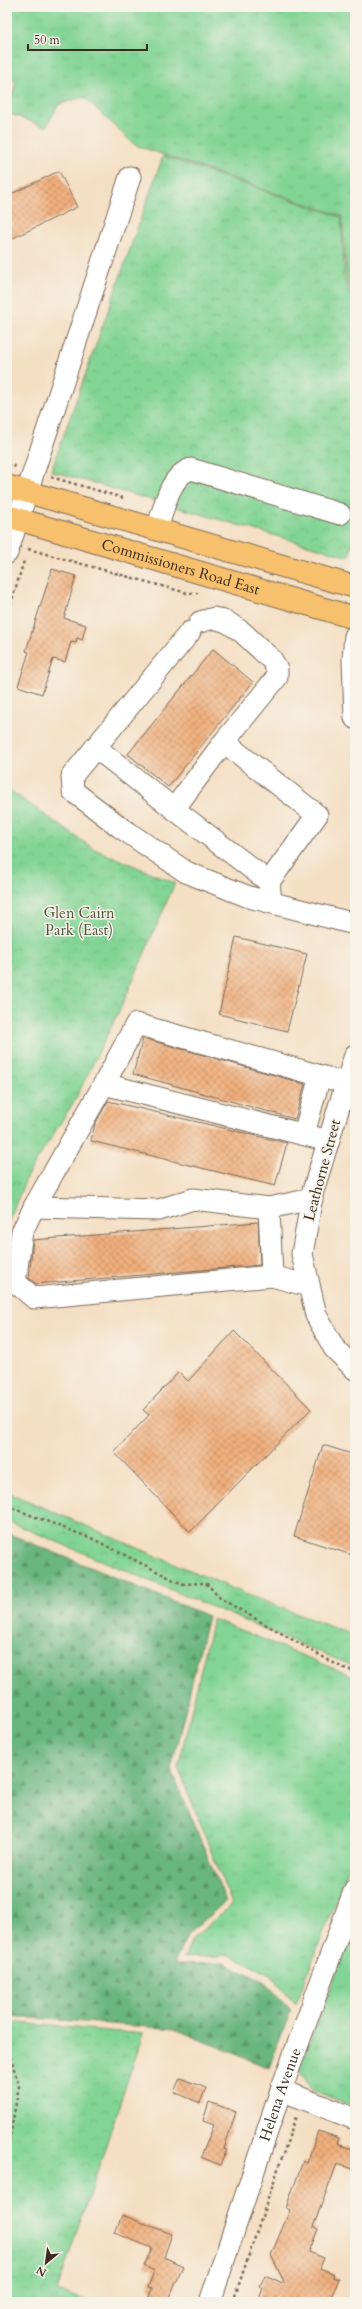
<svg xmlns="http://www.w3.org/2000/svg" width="362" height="2309" font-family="Cardo,serif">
<defs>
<pattern id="grass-tufts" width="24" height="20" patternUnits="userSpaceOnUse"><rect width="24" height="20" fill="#82d495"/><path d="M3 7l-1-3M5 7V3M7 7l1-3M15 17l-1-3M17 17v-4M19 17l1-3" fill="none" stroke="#71b680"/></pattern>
<pattern id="forest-firs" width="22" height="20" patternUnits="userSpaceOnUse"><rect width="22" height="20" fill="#69b67e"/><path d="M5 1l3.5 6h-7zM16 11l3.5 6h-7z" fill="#589467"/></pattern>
<pattern id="park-crowns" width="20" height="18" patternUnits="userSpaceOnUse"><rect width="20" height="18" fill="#82d495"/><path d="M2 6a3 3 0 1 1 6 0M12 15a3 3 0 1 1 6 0" fill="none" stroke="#71b680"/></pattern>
<pattern id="building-cross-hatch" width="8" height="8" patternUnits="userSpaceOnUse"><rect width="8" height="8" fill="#f1b07e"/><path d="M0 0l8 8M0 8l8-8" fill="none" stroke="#c48f67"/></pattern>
</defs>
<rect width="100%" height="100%" fill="#f7f3e8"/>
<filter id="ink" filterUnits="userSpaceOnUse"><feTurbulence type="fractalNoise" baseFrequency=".025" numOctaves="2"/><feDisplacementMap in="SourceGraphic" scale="8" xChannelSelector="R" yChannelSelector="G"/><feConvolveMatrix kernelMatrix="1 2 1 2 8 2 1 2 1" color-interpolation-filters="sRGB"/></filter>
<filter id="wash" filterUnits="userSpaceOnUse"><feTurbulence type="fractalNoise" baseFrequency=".012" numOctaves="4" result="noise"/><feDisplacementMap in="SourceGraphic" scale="16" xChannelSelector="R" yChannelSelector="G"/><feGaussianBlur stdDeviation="0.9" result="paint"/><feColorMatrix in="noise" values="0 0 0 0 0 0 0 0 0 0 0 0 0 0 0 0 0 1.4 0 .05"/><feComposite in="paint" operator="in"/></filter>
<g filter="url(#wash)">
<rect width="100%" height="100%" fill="#f4dfc4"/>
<g fill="url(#grass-tufts)" stroke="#5e7f5a">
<polygon points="7,7 355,7 355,299 347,282 342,216 135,145 84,97 59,104 46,127 8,113 16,81 7,78"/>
<polygon points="213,1619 355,1677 355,1850 296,2004 271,1975 229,1955 184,1958 192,1939 232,1904 178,1767"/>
<polygon points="350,1937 355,1940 355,2107 312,2090 299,2070"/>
</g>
<polygon fill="url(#forest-firs)" stroke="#52704e" points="7,1533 208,1616 171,1769 226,1901 188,1934 174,1964 224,1963 265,1982 291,2010 269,2068 175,2029 7,2016"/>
<g fill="url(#park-crowns)" stroke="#5e7f5a">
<polygon points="163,156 341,217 345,282 355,303 355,534 349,557 51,471"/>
<polygon points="9,790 94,849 175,883 123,1003 75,1100 27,1176 7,1226 7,793"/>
<polygon points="7,1492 248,1595 355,1636 355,1667 7,1521"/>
<polygon points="7,2022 143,2034 57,2291 91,2302 7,2302"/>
</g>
<g id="blocks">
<g fill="url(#building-cross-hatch)">
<polygon points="59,171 77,207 7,241 7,196"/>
<polygon points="52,569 76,576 64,618 86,625 82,640 77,638 76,643 71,642 65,662 53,659 42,694 18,686 29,652 26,651"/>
<polygon points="213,649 253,682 168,787 128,754"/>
<polygon points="236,937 307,954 287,1031 219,1014"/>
<polygon points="143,1038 305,1084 295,1119 133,1074"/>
<polygon points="108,1101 287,1143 275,1186 91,1141 95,1124"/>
<polygon points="258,1222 260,1265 36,1284 29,1278 33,1240"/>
<polygon points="234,1331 311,1409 190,1532 114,1452 149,1415 143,1410 179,1372 188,1381"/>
<polygon points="323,1445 355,1455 355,1556 294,1536"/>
<polygon points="180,2078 206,2088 200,2103 174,2092"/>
<polygon points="209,2102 236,2112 224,2149 227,2150 220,2165 201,2157 214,2125 203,2121"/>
<polygon points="318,2131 339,2138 337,2144 355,2150 355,2170 337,2164 313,2227 318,2229 309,2252 324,2258 320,2268 334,2274 333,2277 339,2279 329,2302 258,2302 263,2288 260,2286 265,2275 285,2284 271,2255 290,2210 286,2208 303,2161 307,2163"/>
<polygon points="122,2215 172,2234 164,2257 183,2266 168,2302 147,2302 152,2289 148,2288 154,2271 144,2266 152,2248 115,2233"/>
</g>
</g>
</g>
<g filter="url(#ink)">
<use href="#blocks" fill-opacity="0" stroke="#7c6958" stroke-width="1"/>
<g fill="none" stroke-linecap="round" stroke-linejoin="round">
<g stroke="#7c6958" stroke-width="23">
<g id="minor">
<path d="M 157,529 C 164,509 169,476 191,469 L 340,514"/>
<polyline points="7,553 130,177"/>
<polyline points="200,622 214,618 227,622 242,632 272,660 277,669 277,677 224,742"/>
<polyline points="190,632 72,776 73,791 120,827 186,872 249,897 355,924"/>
<polyline points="355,636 353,659 355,718"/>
<polyline points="95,747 174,809 224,742 317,815 269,882 271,902"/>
<polyline points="174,809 269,882"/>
<polyline points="355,1055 313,1191 302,1254 316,1315 334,1348 355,1369"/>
<polyline points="104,1084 136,1024 346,1083"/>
<polyline points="304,1134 320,1076"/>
<polyline points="312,1199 269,1208 193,1199 159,1210 34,1207 104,1084 329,1141"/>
<polyline points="34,1207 22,1232 15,1282 34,1298 272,1276 309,1286"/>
<polyline points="269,1208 272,1276"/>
<polyline points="281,2090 355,2119"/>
<path id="s1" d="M 210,2302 L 281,2090 L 355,1889"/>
</g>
</g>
<g stroke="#7c6958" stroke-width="24">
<g id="major">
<polyline points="7,486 355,587"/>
<path id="s2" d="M 7,516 L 355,618"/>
</g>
</g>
<g stroke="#7c6958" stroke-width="2.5" stroke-dasharray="3 3" stroke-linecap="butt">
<polyline points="7,464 17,467"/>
<polyline points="51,477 123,498"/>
<polyline points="28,549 187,593 198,593"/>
<polyline points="7,616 24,561"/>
<polyline points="7,1506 93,1539 182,1584 206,1583 221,1599 339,1666 355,1672"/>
<polyline points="7,2045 19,2086 7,2153"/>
<polyline points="233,2302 296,2116"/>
</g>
<use href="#minor" stroke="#fff" stroke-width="21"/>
<use href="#major" stroke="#f7c06c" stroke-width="22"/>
</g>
</g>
<g text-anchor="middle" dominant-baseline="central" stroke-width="3" stroke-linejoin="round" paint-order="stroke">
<g font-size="15" fill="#3b2a1e" stroke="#f7f3e8">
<text stroke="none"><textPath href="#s2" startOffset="181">Commissioners Road East</textPath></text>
<text transform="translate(322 1170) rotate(-75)">Leathorne Street</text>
<text stroke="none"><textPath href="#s1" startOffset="219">Helena Avenue</textPath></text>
</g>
<g font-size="15" fill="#4d543c" stroke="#f7f3e8">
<text x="79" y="913">Glen Cairn<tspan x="79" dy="17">Park (East)</tspan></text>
</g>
</g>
<rect width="362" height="2309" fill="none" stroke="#f7f3e8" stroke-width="24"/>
<g transform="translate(46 2263) rotate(209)" stroke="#f7f3e8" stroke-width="3" paint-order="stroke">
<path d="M0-3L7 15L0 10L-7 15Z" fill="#3b2a1e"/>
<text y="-6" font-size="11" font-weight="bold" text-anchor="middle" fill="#3b2a1e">N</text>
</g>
<path d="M28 44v6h119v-6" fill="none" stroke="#3b2a1e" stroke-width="2"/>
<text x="34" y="44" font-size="12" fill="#3b2a1e" stroke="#f7f3e8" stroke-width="3" paint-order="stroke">50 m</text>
</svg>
